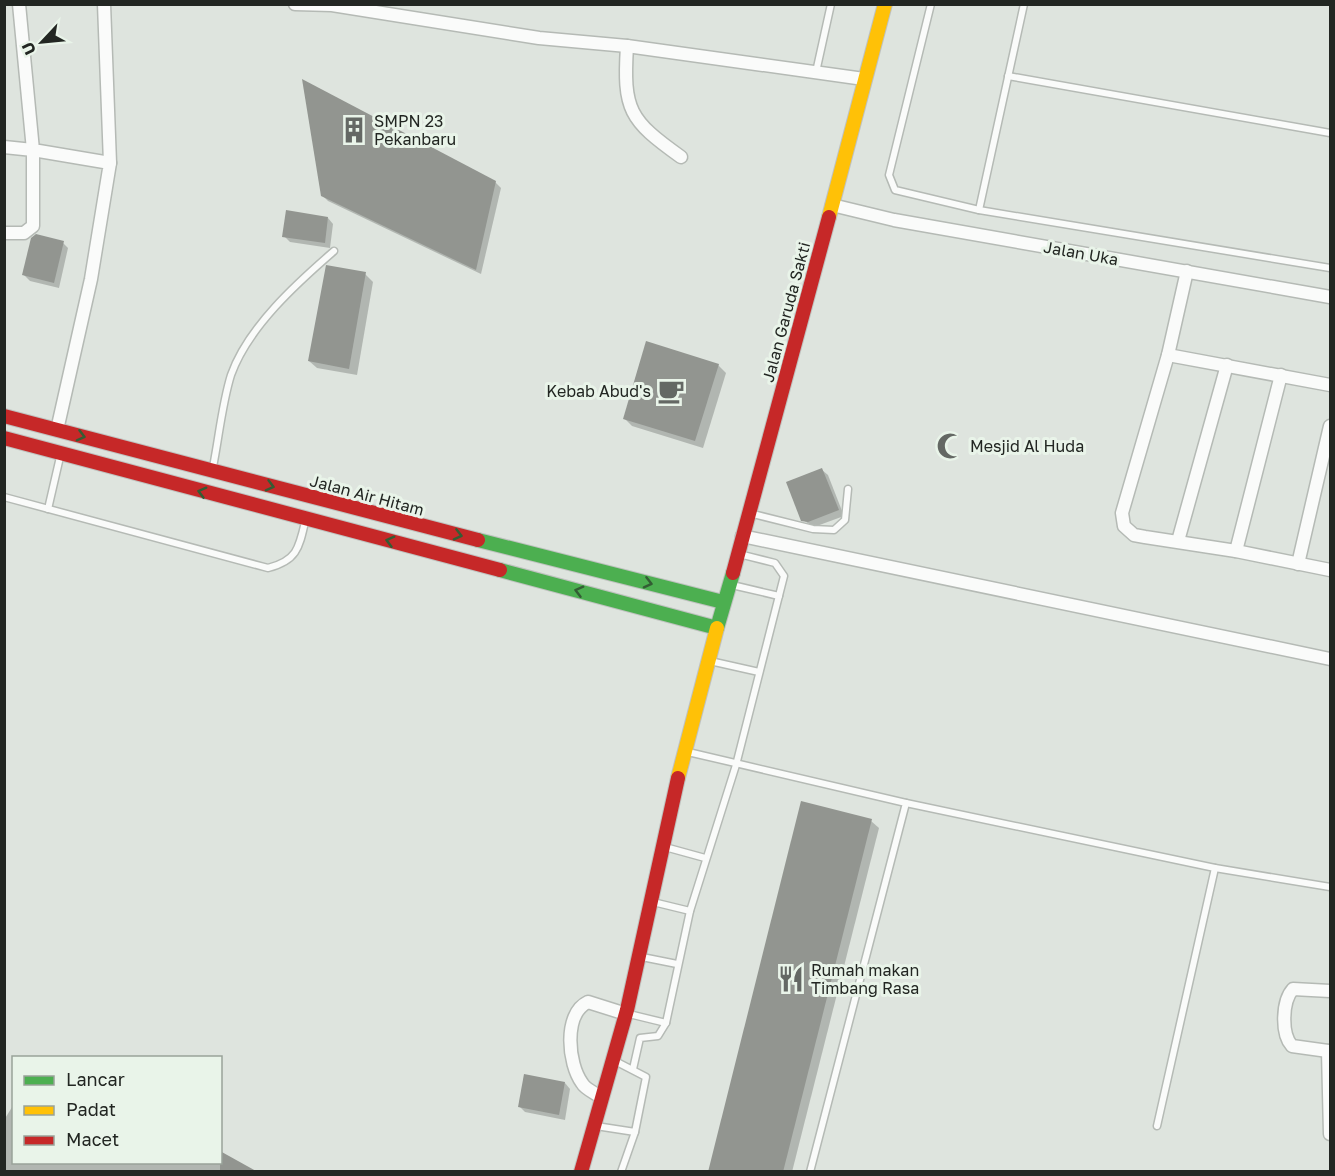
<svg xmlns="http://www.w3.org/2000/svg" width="1335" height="1176" font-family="'Golos Text',sans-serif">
<rect width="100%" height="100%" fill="#dee4de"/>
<g fill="#0003">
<polygon points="495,182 501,188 481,274 328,201 322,195"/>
<polygon points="328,218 333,224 330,248 290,242 284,236"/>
<polygon points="63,243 68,248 59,288 30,281 24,275"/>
<polygon points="365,274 373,282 357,375 317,368 309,361"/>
<polygon points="718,365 726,373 703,448 632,426 624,418"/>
<polygon points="822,470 828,475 844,516 814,527 803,520"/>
<polygon points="871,821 879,828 792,1172 709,1172"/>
<polygon points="565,1083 570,1089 565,1120 525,1112 519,1106"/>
<polygon points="14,1104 14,1162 220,1162 254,1172 4,1172 4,1120"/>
</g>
<g fill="#929590">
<polygon points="302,79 496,181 476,270 321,196"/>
<polygon points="286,210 328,217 325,243 282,237"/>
<polygon points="36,234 64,241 54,283 22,275 31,238"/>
<polygon points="326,265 366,272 349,369 308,361"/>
<polygon points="646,341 719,364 695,441 623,419"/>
<polygon points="822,468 839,510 808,522 801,521 786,482"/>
<polygon points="801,801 872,819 783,1172 708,1172"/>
<polygon points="524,1074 565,1082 559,1115 518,1107"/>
<polygon points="220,1151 258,1172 220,1172"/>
</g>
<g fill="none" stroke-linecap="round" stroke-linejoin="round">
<g stroke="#b5bab5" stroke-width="9">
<g id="lane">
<polyline points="931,4 889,175 895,190 979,210 1330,268"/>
<polyline points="816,72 831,4"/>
<polyline points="1008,76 1330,133"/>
<polyline points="979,210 1024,4"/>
<path d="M 213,467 C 219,437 222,404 231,375 C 248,327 297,283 334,251"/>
<path d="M 4,497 L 268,568 C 296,561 299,549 305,522"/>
<polyline points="48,509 60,457"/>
<polyline points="753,514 813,529 834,530 845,520 848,489"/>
<polyline points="732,585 779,596"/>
<polyline points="710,661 759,672"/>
<polyline points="688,752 906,803 810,1172"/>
<polyline points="906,803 1215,868 1157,1126"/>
<polyline points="665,847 705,858"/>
<polyline points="1215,868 1330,887"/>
<polyline points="653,902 690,911"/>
<polyline points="642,957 677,964"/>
<polyline points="629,1014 666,1023"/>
<polyline points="633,1069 640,1038 658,1036 666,1023 690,911 736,765 784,576 775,563 743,555"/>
<polyline points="596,1126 635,1132 646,1077 615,1061"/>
<polyline points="621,1172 635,1132"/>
</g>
</g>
<g stroke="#b5bab5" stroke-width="15">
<g id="street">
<polyline points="19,4 33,150 110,163 91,279 57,430"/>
<polyline points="104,4 110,163"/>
<polyline points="295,4 332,5 539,38 627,46 864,79"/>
<path d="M 627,46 C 623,110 629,120 681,157"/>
<polyline points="4,147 33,150 33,226 24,233 4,233"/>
<polyline points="832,205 894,220 1330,297"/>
<polyline points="1187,271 1168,355 1122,513 1124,526 1134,535 1145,537 1236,551 1330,570"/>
<polyline points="1168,355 1330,385"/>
<polyline points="742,536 1330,659"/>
<polyline points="1178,541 1227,365"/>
<polyline points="1236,551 1281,375"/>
<polyline points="1298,564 1330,426"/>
<path d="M 1328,1051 L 1292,1046 C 1281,1034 1282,1001 1293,989 L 1330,991"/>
<polyline points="1330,1052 1328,1051 1330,1134"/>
<path d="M 601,1097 C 595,1093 585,1089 582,1083 C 568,1064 563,1014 588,1002 L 626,1014"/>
</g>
</g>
<g stroke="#bfc2bf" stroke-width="16">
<g id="fast">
<polyline points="478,540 723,602"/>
<polyline points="500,570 717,628 733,573"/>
</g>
</g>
<g stroke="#bfc2bf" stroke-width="16">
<g id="slow">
<polyline points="829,217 885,4"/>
<polyline points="678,778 717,628"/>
</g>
</g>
<g stroke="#bfc2bf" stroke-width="16">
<g id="jam">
<polyline points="4,416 478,540"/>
<polyline points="4,438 500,570"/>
<polyline points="733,573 829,217"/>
<polyline points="581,1172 627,1010 678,778"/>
</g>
</g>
<use href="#lane" stroke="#fafbfa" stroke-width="6"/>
<use href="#street" stroke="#fafbfa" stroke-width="12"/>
<use href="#fast" stroke="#4caf50" stroke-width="14"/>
<use href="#slow" stroke="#ffc107" stroke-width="14"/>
<use href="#jam" stroke="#c62828" stroke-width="14"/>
</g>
<defs><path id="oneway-chevron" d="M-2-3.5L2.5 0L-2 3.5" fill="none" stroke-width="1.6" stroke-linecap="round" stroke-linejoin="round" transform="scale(1.5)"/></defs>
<g stroke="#335d34">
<use href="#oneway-chevron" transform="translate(81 436) rotate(14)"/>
<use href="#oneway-chevron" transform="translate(270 486) rotate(15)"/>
<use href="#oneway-chevron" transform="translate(202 492) rotate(-165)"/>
<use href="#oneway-chevron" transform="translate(458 535) rotate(14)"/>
<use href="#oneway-chevron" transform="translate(390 541) rotate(-165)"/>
<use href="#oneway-chevron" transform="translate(648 583) rotate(14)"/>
<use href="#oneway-chevron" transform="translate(579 591) rotate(-165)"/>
</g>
<defs>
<g id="building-bare" transform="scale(2.07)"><path d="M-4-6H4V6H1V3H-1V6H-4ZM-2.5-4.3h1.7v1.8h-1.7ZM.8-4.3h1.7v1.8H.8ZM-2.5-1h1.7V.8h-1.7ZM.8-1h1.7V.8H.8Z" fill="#646864" stroke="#e9f4e9" stroke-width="2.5" paint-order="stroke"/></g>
<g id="cafe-bare" transform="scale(2.07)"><path d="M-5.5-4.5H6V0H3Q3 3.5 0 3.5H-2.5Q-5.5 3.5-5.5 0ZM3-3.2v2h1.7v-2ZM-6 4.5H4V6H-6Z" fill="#646864" stroke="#e9f4e9" stroke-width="2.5" paint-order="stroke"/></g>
<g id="mosque-bare" transform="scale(2.07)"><path d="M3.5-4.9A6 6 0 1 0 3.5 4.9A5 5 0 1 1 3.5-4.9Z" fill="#646864" stroke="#e9f4e9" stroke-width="2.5" paint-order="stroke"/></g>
<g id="restaurant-bare" transform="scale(2.07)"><path d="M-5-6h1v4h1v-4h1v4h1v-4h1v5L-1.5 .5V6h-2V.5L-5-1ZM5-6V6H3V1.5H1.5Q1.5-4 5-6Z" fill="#646864" stroke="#e9f4e9" stroke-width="2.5" paint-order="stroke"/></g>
</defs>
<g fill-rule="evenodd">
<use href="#building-bare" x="354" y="130"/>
<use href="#cafe-bare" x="671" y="391"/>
<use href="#mosque-bare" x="950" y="446"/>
<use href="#restaurant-bare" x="791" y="979"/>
</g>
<g text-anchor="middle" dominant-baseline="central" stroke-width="6" stroke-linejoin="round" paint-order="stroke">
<g font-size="16" fill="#222622" stroke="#e9f4e9" text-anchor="start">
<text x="374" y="121">SMPN 23<tspan x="374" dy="18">Pekanbaru</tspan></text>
<text x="651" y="391" text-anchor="end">Kebab Abud's</text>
<text x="970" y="446">Mesjid Al Huda</text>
<text x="811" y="970">Rumah makan<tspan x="811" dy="18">Timbang Rasa</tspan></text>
</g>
<g font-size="16" fill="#222622" stroke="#e9f4e9">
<text transform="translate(1081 253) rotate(10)">Jalan Uka</text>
<text transform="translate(786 312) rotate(-75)">Jalan Garuda Sakti</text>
<text transform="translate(367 495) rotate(15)">Jalan Air Hitam</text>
</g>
</g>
<rect width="1335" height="1176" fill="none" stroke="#222622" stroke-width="12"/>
<rect x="12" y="1056" width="210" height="108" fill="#e9f4e9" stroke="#99a299" stroke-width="1.5"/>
<rect x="24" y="1076" width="30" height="9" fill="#4caf50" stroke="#99a299" stroke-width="1.5"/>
<text x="66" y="1086" font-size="18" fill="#222622">Lancar</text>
<rect x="24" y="1106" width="30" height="9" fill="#ffc107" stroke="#99a299" stroke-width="1.5"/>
<text x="66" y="1116" font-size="18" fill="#222622">Padat</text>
<rect x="24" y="1136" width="30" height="9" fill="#c62828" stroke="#99a299" stroke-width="1.5"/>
<text x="66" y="1146" font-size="18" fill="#222622">Macet</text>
<g transform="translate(42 42) rotate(244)" stroke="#e9f4e9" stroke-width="4.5" paint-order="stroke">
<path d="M0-4.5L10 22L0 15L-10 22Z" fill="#222622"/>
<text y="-9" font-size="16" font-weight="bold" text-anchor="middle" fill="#222622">U</text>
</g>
</svg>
